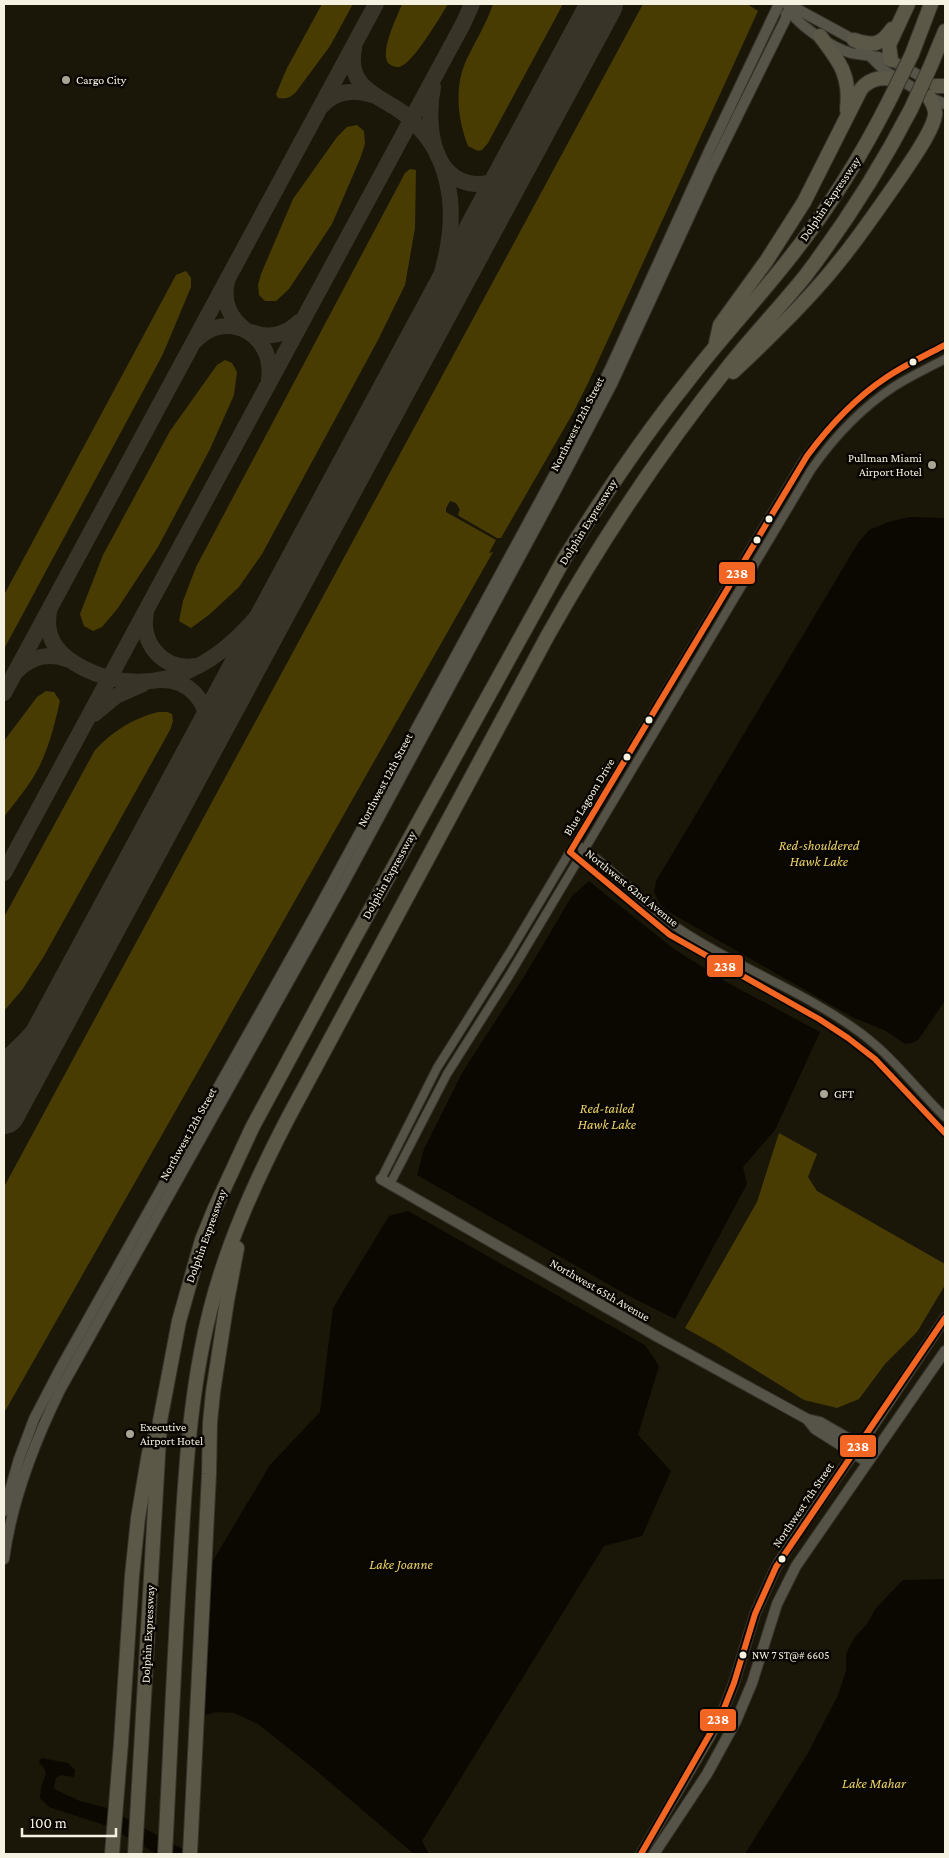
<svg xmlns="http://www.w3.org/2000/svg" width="949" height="1858" font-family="'Crimson Pro',serif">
<rect width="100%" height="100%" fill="#1a1709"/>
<g fill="#483c03">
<path d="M 322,4 L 353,4 L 330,46 L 296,92 C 290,98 287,99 278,98 L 276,94 L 287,68 Z"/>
<path d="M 402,4 L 448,4 C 440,17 413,64 399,67 C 394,67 392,66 388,63 C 380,50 397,17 402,4 Z"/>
<path d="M 493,4 L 563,4 L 488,143 L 482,150 L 478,151 L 468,146 C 458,120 454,90 465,63 C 474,43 486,25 493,4 Z"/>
<polygon points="643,4 747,4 758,11 589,381 573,413 501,538 497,538 459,516 458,514 460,510 456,503 450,501 446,508 446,512 496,540 489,553 493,552 4,1413 4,1187"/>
<polygon points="357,125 364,131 365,144 360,159 332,224 289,289 276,301 265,301 259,295 258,285 261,274 293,199 337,137 347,127"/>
<polygon points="410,169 416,170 415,228 405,285 378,340 262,554 239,587 210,614 191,628 179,621 183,601 196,567 405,173"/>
<polygon points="186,271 191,278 191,287 163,354 4,649 4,595 176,275"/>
<polygon points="225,360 232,363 237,372 234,395 210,449 158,547 118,608 102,627 93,631 84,626 80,614 103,555 170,431 217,365"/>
<path d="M 46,691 L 54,692 L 60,701 C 55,723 49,748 38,769 C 29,786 16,801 4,817 L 4,741 L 37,697 Z"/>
<path d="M 158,712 L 167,712 L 172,714 L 173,721 L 170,730 L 44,956 L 22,990 L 4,1011 L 4,917 L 95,750 C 113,731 132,719 158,712 Z"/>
<polygon points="779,1133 817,1154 808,1177 817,1191 945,1264 945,1285 917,1332 885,1364 859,1399 837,1408 804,1400 717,1346 685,1328 757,1202"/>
</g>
<g fill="#0b0801">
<polygon points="909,517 945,518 945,1001 918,1040 912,1043 905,1044 886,1031 852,1017 662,908 654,892 656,881 858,543 869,530 888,522"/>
<polygon points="589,881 674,949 728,983 820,1032 775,1130 743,1167 747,1184 675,1319 629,1296 417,1175 424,1149 462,1073 525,975 572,896"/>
<polygon points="408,1211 645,1345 659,1366 638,1435 671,1471 642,1536 604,1546 422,1841 429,1854 414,1854 312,1767 258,1724 234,1713 217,1712 205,1715 205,1574 270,1465 320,1412 333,1308 389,1216"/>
<polygon points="945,1579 945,1854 745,1854 808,1753 838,1695 846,1671 846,1654 854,1638 867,1624 876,1608 903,1580"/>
<polygon points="41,1758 68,1763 75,1770 74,1777 61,1775 56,1778 54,1787 56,1790 80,1801 107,1808 192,1854 157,1854 107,1826 49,1807 40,1798 41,1787 46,1774 44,1768 39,1763"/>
</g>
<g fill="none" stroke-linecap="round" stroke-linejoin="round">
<g stroke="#383428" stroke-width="16">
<polyline points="589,29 601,4"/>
<path d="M 354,49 C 347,83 371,93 396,108 C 405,114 414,121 421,130 C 438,149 447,174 450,199 C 458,274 407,355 377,421"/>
<path d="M 433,87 C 426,120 430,181 476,184 C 495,185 506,174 518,161"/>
<path d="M 323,105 C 335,91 355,89 372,95"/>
<path d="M 227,282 C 222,301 230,319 246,330"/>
<path d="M 251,332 C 268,339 286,335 299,322"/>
<path d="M 196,340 C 228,308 275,335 269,379"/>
<path d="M 49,612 C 44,640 60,656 83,668 C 110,682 139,685 168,678 C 252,656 298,557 340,489"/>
<path d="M 146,613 C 140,643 163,671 195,666"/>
<path d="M 18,670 C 32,656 51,652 69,660"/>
<path d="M 163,680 C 188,680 210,702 206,728 C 205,738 200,748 196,758"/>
<polyline points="4,693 376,4"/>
<polyline points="94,714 116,696 143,684"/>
<polyline points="4,873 463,24 472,4"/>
<path d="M 4,1060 C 55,1018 86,954 120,898"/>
</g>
<polyline stroke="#383428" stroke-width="42" points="4,1113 602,4"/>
<g stroke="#353229" stroke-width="10">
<g id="street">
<path d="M 581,847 C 618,872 646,908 684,932 C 741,969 807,993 862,1034 C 894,1058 917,1090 945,1117"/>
<polyline points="575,856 670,935 819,1019 848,1038 875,1059 945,1133"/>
<path d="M 381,1179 L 437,1068 L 510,952 L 804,459 C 828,427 854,398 888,376 C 906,365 926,355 945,345"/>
<path d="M 390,1184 L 447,1074 L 509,976 L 811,470 C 834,437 861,408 895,386 C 911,376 928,368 945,359"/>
</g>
</g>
<g stroke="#353229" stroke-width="12">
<g id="secondary">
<path d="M 788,6 C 794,24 833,48 851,53 C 864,56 877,55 889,60 C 903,65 916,74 930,82"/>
<polyline points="786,14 797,9 854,40 885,71 929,97 945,104"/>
<polyline points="381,1179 656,1336 807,1419 820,1422 865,1448"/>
<polyline points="807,1419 815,1429 867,1462"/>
<polyline points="4,1511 19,1459 34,1419 59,1371 315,915 591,407 610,369 710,149 779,4"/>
<path d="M 4,1559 C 12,1499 34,1443 60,1390 L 341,888 L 554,494 L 612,384 L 710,172 L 793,4"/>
<polyline points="641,1854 709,1738 723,1711 734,1683 755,1614 776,1567 801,1528 871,1429 945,1318"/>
<polyline points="654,1854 707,1774 736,1721 752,1683 777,1604 796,1566 945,1351"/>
</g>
</g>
<g stroke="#353229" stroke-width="16">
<g id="highway">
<path d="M 820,36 C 840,62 851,76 847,110"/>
<path d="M 854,40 C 873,46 880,46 892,29"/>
<polyline points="912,54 931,4"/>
<polyline points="891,60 889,45 908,4"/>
<polyline points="931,65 945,31"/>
<polyline points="936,86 945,86"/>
<path d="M 716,343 L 720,325 L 767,260 L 804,202 L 861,89 C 872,76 885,77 901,80"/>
<path d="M 733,372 C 764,343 794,314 822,282 C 851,249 876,212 902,175 C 911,161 933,131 935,115 C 936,109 932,103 929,97"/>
<polyline points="112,1854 121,1743 132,1576 138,1518 149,1453 154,1438"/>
<path d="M 135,1854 L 160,1421 L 179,1321 L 202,1240 L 215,1208 L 252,1128 L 354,939 L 564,559 C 602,498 642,438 687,382 C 719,340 755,302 788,260 C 828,210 862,155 891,97"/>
<path d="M 165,1854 C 170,1758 174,1662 180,1566 C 185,1480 189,1395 210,1311 C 227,1243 256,1180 288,1118 L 548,635 C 602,539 663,448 732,362 C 756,332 782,305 806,275 C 846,222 881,167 911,109"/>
<polyline points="190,1854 209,1474 210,1423 213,1392 227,1301 237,1248"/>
</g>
</g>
<use href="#street" stroke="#555247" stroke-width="8"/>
<use href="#secondary" stroke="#565448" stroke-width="10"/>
<use href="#highway" stroke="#5b5848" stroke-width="14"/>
<g stroke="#353229" stroke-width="16" stroke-linecap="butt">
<g id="highway-bridge">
<polyline points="891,97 912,54"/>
<polyline points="911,109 931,65"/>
</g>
</g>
<use href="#highway-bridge" stroke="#5b5848" stroke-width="14"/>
<g stroke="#090601" stroke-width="10">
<g id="bus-1">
<path d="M 945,345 C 926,355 905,365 887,377 C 855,398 830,425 807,456 L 570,852 L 670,935 L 819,1019 L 848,1038 L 875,1059 L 945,1133"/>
<polyline points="641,1854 723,1711 734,1683 755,1614 776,1567 945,1318"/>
</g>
</g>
<use href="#bus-1" stroke="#f26522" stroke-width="6"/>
</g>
<g fill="#a8a595" stroke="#090601" stroke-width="2">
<circle cx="66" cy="80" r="5"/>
<circle cx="932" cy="465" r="5"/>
<circle cx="824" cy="1094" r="5"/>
<circle cx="130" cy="1434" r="5"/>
</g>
<g fill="#f5f2e1" stroke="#090601" stroke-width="2">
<circle cx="913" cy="362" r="4.5"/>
<circle cx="769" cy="519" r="4.5"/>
<circle cx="757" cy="540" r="4.5"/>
<circle cx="649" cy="720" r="4.5"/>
<circle cx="627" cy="757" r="4.5"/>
<circle cx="782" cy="1559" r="4.5"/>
<circle cx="743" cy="1655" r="4.5"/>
</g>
<g text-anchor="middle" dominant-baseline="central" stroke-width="5" stroke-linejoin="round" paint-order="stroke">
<g font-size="11" fill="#f5f2e1" stroke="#090601" text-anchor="start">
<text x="752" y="1655">NW 7 ST@# 6605</text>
</g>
<g font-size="12" fill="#f5f2e1" stroke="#090601" text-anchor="start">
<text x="76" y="80">Cargo City</text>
<text x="922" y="458" text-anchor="end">Pullman Miami<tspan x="922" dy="14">Airport Hotel</tspan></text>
<text x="834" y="1094">GFT</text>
<text x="140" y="1427">Executive<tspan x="140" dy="14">Airport Hotel</tspan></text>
</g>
<g font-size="12" fill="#f5f2e1" stroke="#090601">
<text transform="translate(830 199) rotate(-56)">Dolphin Expressway</text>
<text transform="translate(577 424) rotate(-63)">Northwest 12th Street</text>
<text transform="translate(588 522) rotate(-58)">Dolphin Expressway</text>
<text transform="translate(385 780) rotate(-62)">Northwest 12th Street</text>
<text transform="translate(589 797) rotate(-59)">Blue Lagoon Drive</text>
<text transform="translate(389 875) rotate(-61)">Dolphin Expressway</text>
<text transform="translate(632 888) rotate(39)">Northwest 62nd Avenue</text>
<text transform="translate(188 1134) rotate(-61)">Northwest 12th Street</text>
<text transform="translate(206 1236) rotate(-70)">Dolphin Expressway</text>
<text transform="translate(600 1290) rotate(30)">Northwest 65th Avenue</text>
<text transform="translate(803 1505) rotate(-56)">Northwest 7th Street</text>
<text transform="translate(148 1634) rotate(-87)">Dolphin Expressway</text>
</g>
<g font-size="14" font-style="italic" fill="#ead268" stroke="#090601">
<text x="819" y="845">Red-shouldered<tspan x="819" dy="16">Hawk Lake</tspan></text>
<text x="607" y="1108">Red-tailed<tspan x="607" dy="16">Hawk Lake</tspan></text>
<text x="401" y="1564">Lake Joanne</text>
<text x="874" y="1783">Lake Mahar</text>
</g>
</g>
<g stroke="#090601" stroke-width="2">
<rect x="718" y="561" width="38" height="24" rx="5" fill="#f26522"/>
<rect x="706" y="954" width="38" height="24" rx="5" fill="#f26522"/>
<rect x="839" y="1434" width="38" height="24" rx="5" fill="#f26522"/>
<rect x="699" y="1708" width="38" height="24" rx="5" fill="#f26522"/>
</g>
<g font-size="14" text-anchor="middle" font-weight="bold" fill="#fff">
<text x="737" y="578">238</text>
<text x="725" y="971">238</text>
<text x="858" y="1451">238</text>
<text x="718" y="1724">238</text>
</g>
<rect width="949" height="1858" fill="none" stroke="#f5f2e1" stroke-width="10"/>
<path d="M22 1828v8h94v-8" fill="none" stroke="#f5f2e1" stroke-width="2.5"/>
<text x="30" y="1828" font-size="15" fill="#f5f2e1" stroke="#090601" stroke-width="4" paint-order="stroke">100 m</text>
</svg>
